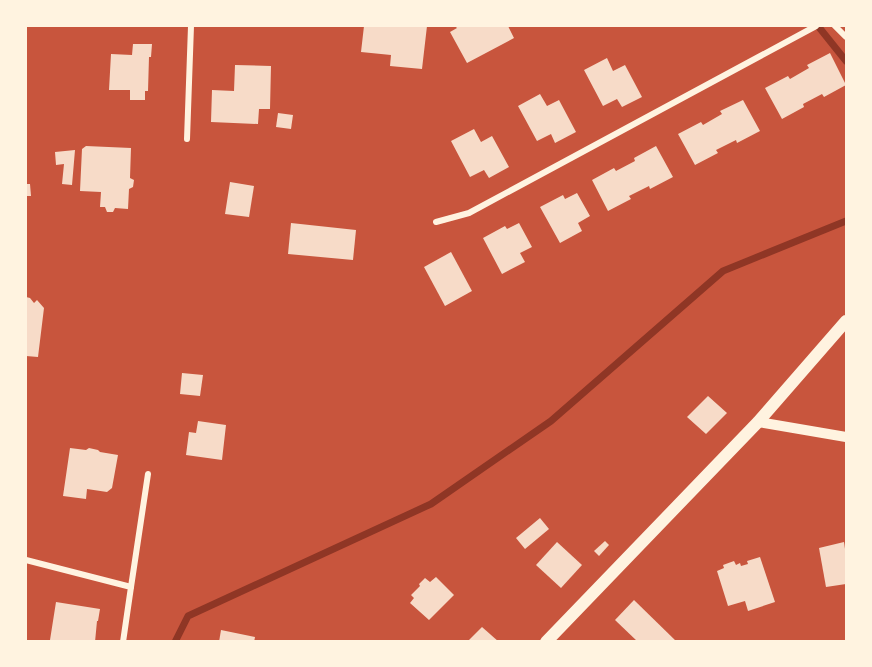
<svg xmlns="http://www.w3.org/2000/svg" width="872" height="667" font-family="Commissioner,sans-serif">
<rect width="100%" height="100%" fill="#c8553d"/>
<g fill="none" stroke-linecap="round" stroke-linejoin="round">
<g stroke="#8f3625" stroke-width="7">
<polyline points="818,26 846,61"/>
<polyline points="175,642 188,616 431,504 551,421 723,271 846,221"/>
</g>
</g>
<g fill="#f7dbc8">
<polygon points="364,26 427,26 422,69 390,66 391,55 361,52"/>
<polygon points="455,26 508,26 514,38 467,63 450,32 457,28"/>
<polygon points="133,44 152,44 151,57 149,57 148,91 145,91 145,100 130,100 130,90 109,90 111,54 132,55"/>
<polygon points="830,53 846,85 824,97 822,94 803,104 804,107 782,119 765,88 788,76 790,79 809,68 807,65"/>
<polygon points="607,58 613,71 625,65 642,97 622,107 617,99 603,106 584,70"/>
<polygon points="235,65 271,66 270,109 259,109 258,124 211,122 212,90 234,91"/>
<polygon points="540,94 547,106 559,100 576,132 555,143 551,134 537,141 518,106"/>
<polygon points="743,100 760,131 737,143 736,140 716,150 718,153 695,165 678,134 701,122 703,125 722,114 720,111"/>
<polygon points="278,113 293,115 291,129 276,127"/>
<polygon points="474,129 481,142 492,136 509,167 489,178 484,170 470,177 451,141"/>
<polygon points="86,146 131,148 130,178 134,180 133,187 129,189 128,209 115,208 113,212 107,212 105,207 100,207 101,192 80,191 82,149"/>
<polygon points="656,146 673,177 650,189 649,186 629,196 631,199 608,211 592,180 614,168 616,171 635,161 634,158"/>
<polygon points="75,150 72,185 62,184 64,164 56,165 55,152"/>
<polygon points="230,182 254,186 249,217 225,214"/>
<polygon points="26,184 30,184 31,196 26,196"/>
<polygon points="577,193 590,216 578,223 582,231 560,243 540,207 563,195 565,199"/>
<polygon points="291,223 356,230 353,260 288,254"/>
<polygon points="519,223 532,247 520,253 525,262 502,274 483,238 505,226 507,229"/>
<polygon points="451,252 472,291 445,306 424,267"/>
<polygon points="26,297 30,298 34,303 37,300 44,308 38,357 26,356"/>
<polygon points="182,373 203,375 200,396 180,394"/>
<polygon points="708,396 727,413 706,434 687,417"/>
<polygon points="198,421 226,425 222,460 186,455 189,432 196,433"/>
<polygon points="70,448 86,450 89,448 98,450 100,452 118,455 112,488 107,492 87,489 86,499 63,496"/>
<polygon points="540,518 549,529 525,549 516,538"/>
<polygon points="605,541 609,545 599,556 594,551"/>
<polygon points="557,542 582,565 561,588 536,565"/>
<polygon points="844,542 846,556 846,584 826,587 819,548"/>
<polygon points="760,557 775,602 748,611 745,601 728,606 717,571 724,568 723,565 734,561 736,565 740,563 741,566 748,564 747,561"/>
<polygon points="436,577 454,595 429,620 410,603 414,598 411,595 420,586 419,584 425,578 430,582"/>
<polygon points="634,600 677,642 638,642 615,620"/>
<polygon points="56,602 100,609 98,621 97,621 95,642 50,640"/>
<polygon points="482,627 499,642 467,642"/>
<polygon points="221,630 255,637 254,642 219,642"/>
</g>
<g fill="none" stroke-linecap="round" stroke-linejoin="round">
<g stroke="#fff3e0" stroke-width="6">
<polyline points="835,26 846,37"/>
<polyline points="187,139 191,26"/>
<polyline points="436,222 469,213 816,26"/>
<polyline points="26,560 131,587 123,642"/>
<polyline points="131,587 148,474"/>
</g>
<polyline stroke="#fff3e0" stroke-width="10" points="758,422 846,437"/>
<polyline stroke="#fff3e0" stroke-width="12" points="546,642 758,422 846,321"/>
</g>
<rect width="872" height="667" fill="none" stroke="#fff3e0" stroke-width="54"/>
</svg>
